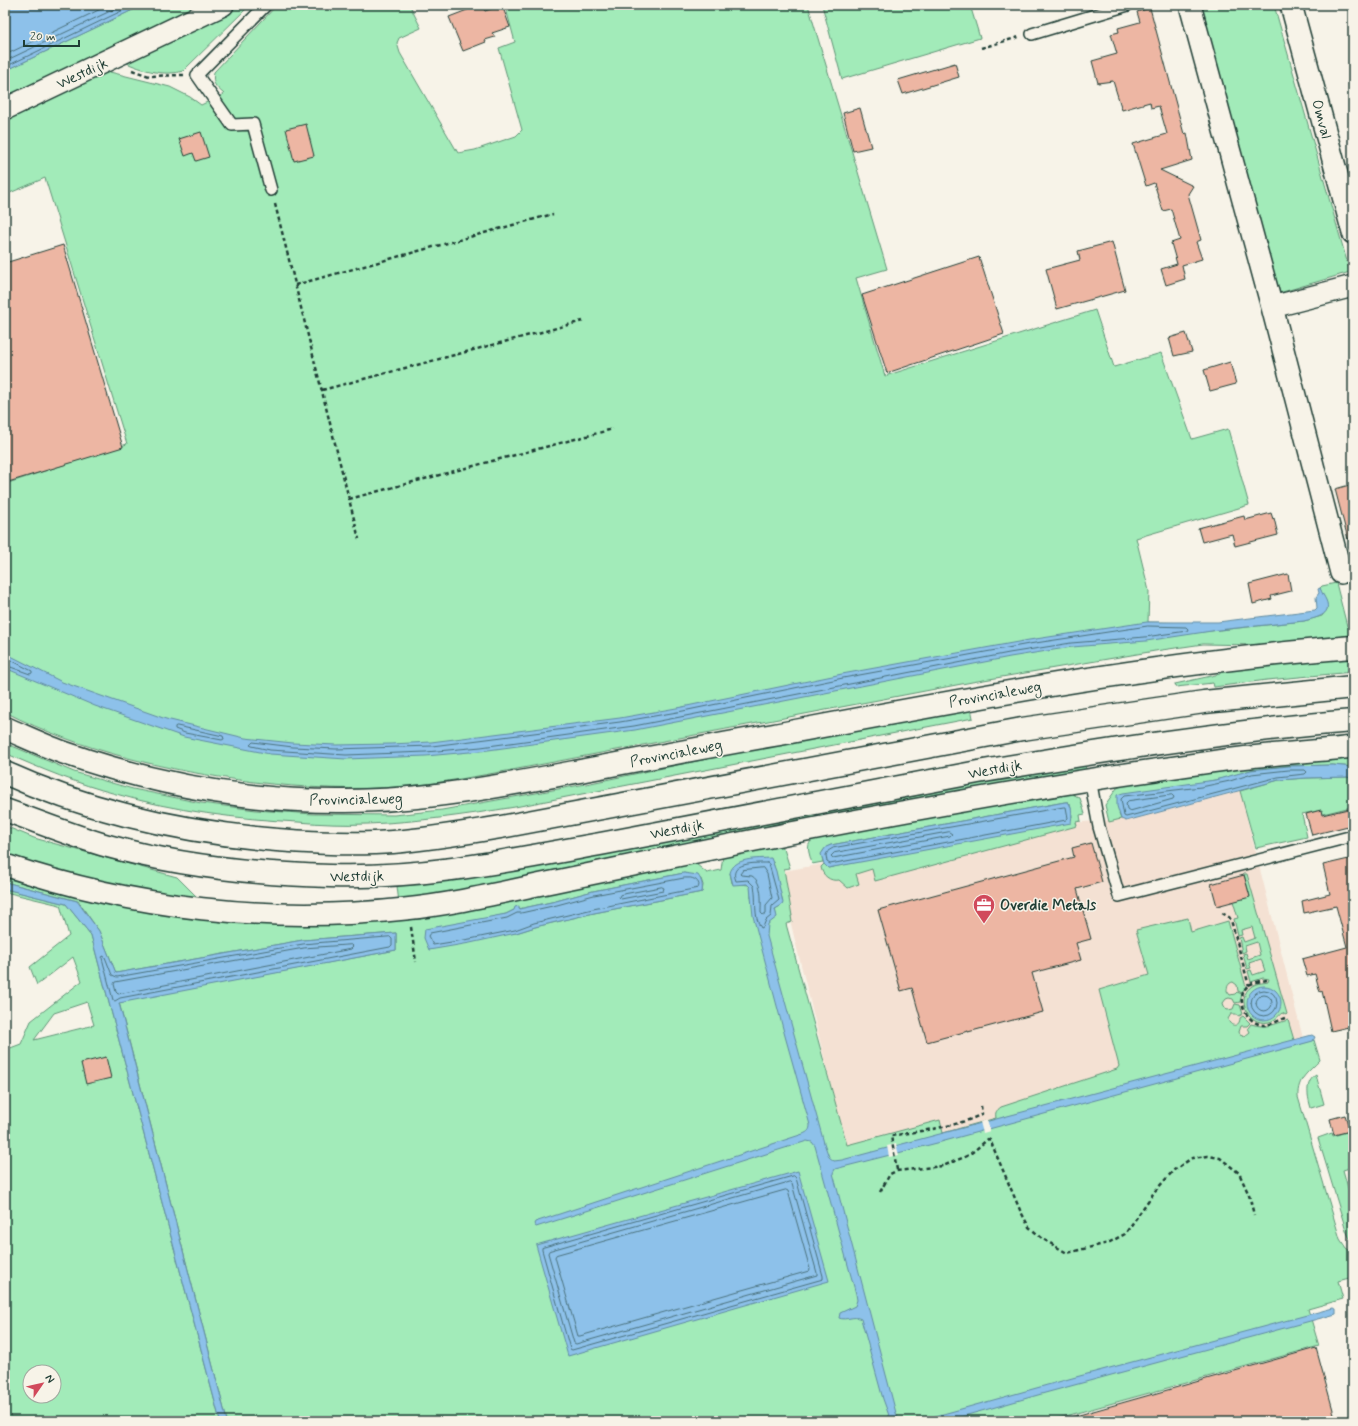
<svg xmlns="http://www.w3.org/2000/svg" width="1358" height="1426" font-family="Mynerve,sans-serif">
	<rect width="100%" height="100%" fill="#f7f3e8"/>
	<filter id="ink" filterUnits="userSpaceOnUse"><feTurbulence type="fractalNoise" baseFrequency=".025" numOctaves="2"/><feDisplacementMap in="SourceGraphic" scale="8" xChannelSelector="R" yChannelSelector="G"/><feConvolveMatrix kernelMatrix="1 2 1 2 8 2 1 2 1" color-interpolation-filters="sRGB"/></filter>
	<g filter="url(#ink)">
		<!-- built -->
		<path fill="#f4e1d3" d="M 1240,791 L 1304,1042 L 849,1158 L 778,872 L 823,864 L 828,868 L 1071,823 L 1121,819 L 1126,821 Z"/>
		<!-- green -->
		<path fill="#a2ebb9" stroke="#609476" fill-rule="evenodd" d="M 143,5 L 198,5 L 123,44 L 5,103 L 5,71 Z
			M 235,5 L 250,5 L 183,71 C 162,77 139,69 120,60 Z
			M 277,5 L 417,5 L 411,8 L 421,28 L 399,38 L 397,43 L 400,53 L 458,153 L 475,150 L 516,136 L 522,130 L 499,48 L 515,42 L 505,5 L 808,5 L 887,269 L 856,278 L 885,376 L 1095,310 L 1114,367 L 1161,353 L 1192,439 L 1228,429 L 1249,505 L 1136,538 L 1149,591 L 1148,622 L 1200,623 L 1201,632 L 1304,621 L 1322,616 L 1327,609 C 1326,601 1322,596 1320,588 L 1322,586 L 1336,583 L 1347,626 L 1353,624 L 1353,635 L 1256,645 L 1203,644 L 1155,651 L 972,682 L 512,770 C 477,776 442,783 407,786 C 356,791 304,788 254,782 C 168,771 82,751 5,712 L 5,484 L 127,444 L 45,178 L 5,195 L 5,117 L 102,70 L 170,87 L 190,97 L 201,105 L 224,94 C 215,86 212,84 214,72 Z
			M 822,5 L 970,5 L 980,38 L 842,79 Z
			M 1197,5 L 1274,5 L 1350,272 L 1279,293 Z
			M 1353,657 L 1353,672 L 1267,680 L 1214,687 L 1213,683 L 1176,687 L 1175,684 L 1220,674 L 1220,671 L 1301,661 Z
			M 971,708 L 973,718 L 515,807 C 466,815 417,822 368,824 C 345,825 321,824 298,822 C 237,819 175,811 116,794 C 78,784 41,769 5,753 L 5,743 L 74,772 L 108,782 L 133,789 L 201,803 L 256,810 L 313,814 L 394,815 L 442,810 L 586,784 L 745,751 Z
			M 1353,736 L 1353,740 L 399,903 L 397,886 L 433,883 L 482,876 L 1014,777 L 1085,765 L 1086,769 L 1192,754 Z
			M 1353,753 L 1353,767 L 1333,765 L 1289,766 L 1251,770 L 1229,777 L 1200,783 L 1119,814 L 1121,819 L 1109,822 L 1105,805 L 1117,788 L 1122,786 L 1125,783 Z
			M 1347,777 L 1353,779 L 1353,812 L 1351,807 L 1323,814 L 1322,810 L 1302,814 L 1307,837 L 1256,848 L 1240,791 L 1279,780 L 1307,778 Z
			M 1069,792 L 1080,798 L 1085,814 L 1080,815 L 1081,821 L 1076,822 L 1077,826 L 875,881 L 872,869 L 856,874 L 859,884 L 848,888 L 839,880 C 830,882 822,875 821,867 L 824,864 L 828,868 L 1072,817 L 1070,804 L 1068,802 L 1065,802 L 831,845 C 822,849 821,852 823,862 L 812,864 C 808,848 804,844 820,834 Z
			M 5,826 L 34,838 L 177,877 L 200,900 L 77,879 L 5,855 Z
			M 778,845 L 784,849 L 790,868 L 784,869 L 792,916 L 791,916 L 792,922 L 786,924 L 847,1145 L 940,1120 L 943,1133 L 996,1118 C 995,1112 996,1111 1001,1107 L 1117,1069 L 1119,1066 L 1099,990 L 1149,975 L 1136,930 L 1188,918 L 1191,932 L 1228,921 L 1246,987 L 1242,993 L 1238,991 L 1237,985 L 1233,982 C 1228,983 1227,987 1227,991 L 1230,995 L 1235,994 L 1237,992 L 1242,994 L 1240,1002 L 1235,1003 L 1233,999 L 1229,998 L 1226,999 L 1223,1003 L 1225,1009 L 1228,1010 L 1233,1009 L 1235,1004 L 1240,1005 L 1243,1014 L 1239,1016 L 1236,1014 L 1231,1014 L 1228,1019 C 1230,1028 1240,1027 1240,1018 L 1243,1016 L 1250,1023 L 1247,1026 L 1241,1026 L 1239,1032 L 1240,1034 L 1245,1036 L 1250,1032 L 1248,1028 L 1251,1024 C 1267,1029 1274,1024 1288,1020 L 1294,1040 L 1293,1041 L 1294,1046 L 1314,1040 L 1320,1060 C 1309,1072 1297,1078 1298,1097 L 1340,1239 L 1346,1248 L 1353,1253 L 1353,1277 L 1338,1281 L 1343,1299 L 1308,1309 L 1319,1346 L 1048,1421 L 227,1421 L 119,1002 L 396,950 L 396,933 L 303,940 L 116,973 L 99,931 L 78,901 L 5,882 L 5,878 C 49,890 93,903 137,910 C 230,926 328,925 421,919 L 425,913 L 686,859 L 696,864 L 707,873 L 721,870 L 723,855 ZM 773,862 L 781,895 L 782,898 L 782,905 L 775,909 L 776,915 L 751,897 L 751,888 L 749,885 L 732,883 L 730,873 ZM 684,873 L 701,879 L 703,885 L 702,892 L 594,913 L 535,927 L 516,933 L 426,940 L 424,938 L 485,919 L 506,914 L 514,910 L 556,901 L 593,891 Z
			M 1244,874 L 1247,874 L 1287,1014 L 1286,1015 L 1282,1013 C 1278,1016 1275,1021 1269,1022 C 1246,1027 1233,993 1256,984 C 1259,983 1264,983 1268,982 L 1269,979 L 1263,978 L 1251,982 L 1248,971 L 1251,970 L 1253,975 L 1265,971 L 1261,959 L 1249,963 L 1251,968 L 1247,969 L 1243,954 L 1246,953 L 1248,959 L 1260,955 L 1257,942 L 1245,946 L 1246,951 L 1242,953 L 1239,938 L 1242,937 L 1244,942 L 1255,938 L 1252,927 L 1241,930 L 1242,935 L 1238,936 L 1234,919 L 1238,918 L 1233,901 L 1250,896 Z
			M 5,889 L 66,904 L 91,935 L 220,1421 L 5,1421 L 5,1050 L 21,1044 L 31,1021 L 82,981 L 73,957 L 37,985 L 30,967 L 69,936 L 60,905 L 5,892 ZM 87,1002 L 94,1025 L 34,1040 L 54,1013 ZM 30,1372 L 54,1372 L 54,1396 L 30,1396 Z
			M 1316,1075 L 1324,1104 L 1311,1108 C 1308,1098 1304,1082 1316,1075 Z
			M 1353,1130 L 1353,1167 L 1343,1170 L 1353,1206 L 1353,1241 L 1350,1239 L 1346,1230 L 1318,1138 L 1332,1133 L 1333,1136 Z"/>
		<!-- water -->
		<path fill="#8dc1ea" stroke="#618ca1" d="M 5,5 L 143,5 L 5,71 Z
			M 1320,588 C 1322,593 1324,596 1326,600 C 1333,616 1314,618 1304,621 L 1218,630 L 1146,641 L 1072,647 L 1010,657 L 635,730 L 481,751 L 426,756 L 346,759 L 270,754 L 184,737 L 95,706 L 5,668 L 5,653 L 62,682 L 166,719 L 245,738 L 293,743 L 336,745 L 391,744 L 431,742 L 620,718 L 682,707 L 842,674 L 1029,640 L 1147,622 L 1218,622 L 1315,610 L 1317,608 L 1316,597 L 1319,593 L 1318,589 Z
			M 1333,765 L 1353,767 L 1353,779 L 1347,777 L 1307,778 L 1279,780 L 1126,821 L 1121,819 L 1117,806 L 1117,795 L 1123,793 L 1215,780 L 1251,770 L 1289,766 Z
			M 1065,802 L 1068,802 C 1073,808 1072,816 1071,823 L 828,868 L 824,864 L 821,854 L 826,847 L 831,845 Z
			M 771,858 L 776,871 L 783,903 L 782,905 L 775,909 L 777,917 L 768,924 L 767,936 L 824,1143 L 829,1157 L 834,1161 L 842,1160 L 1312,1035 L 1315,1037 L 1313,1041 L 941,1142 L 835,1169 L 833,1173 L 896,1413 L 899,1421 L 891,1421 L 883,1399 L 861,1319 C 854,1315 846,1321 839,1318 L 840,1313 L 855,1306 L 857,1300 L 856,1294 L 815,1146 L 812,1142 L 807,1141 L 536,1227 L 534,1224 L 535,1222 L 803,1134 C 808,1132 810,1130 810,1125 L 785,1036 L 753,916 L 750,887 L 747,884 L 733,885 L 730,873 C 734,857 757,859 771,858 Z
			M 684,873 L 698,875 C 702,881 703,885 702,892 L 594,913 L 535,927 L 516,933 L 470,943 L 429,950 L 424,938 L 425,929 L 506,914 L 514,910 L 515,907 L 519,906 L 519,909 L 556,901 L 593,891 Z
			M 5,882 L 77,901 L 99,931 L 116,973 L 303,940 L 396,933 L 396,950 L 119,1003 L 227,1421 L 220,1421 L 91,935 L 66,904 L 5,889 Z
			M1247 1003a17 17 0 1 1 34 0a17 17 0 1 1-34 0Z
			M 798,1171 L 829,1281 L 568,1356 L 536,1245 Z
			M 1333,1308 L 1336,1309 L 1336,1314 L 1045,1393 L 946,1421 L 918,1421 L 1076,1377 Z"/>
		<!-- pier -->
		<path fill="#f7f3e8" d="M 987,1120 L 990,1131 L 983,1133 L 980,1122 Z
			M 896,1144 L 899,1155 L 889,1157 L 887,1146 Z"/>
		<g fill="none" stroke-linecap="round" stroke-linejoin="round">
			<!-- shore -->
			<path stroke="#4b727d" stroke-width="1" d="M 5,55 L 109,5
				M 5,61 L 123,5
				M 5,67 L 134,5
				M 1148,626 L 1186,627 L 1188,629 L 1187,631 L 1145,637 L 1071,643 L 1009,653 L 634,726 L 481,747 L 426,752 L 346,755 L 270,750 L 252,746 L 250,745 L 253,742 L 293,747 L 336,749 L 432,746 L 620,722 L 683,711 L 843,678 L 1029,644 Z
				M 5,657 L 32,671 L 32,673 L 30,674 L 5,665
				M 177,726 L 223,736 L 224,739 L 222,740 L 185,733 L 175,729 L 175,727 Z
				M 1289,770 L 1305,770 L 1307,772 L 1305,774 L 1278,777 L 1126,817 L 1124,816 L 1121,799 L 1124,796 L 1201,787 L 1230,781 L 1252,774 Z
				M 1172,795 L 1174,797 L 1173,799 L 1130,811 L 1127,809 L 1126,803 L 1128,801 Z
				M 1064,807 L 1066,807 L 1068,818 L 1066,820 L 830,864 L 827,862 L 826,855 L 828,851 L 833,848 Z
				M 949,832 L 952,834 L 950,836 L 833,858 L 831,856 L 834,853 Z
				M 767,863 L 769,864 L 779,900 L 772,906 L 771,916 L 766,920 L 763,927 L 761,928 C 753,917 757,898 754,886 L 748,880 L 736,881 C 728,862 755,863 767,863 Z
				M 763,868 L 767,874 L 772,898 L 766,905 L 766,913 L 763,915 L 761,913 C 761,901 763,883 752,876 L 741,875 L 740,874 L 743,870 Z
				M 691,878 C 696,879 701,883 698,888 L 593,909 L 534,923 L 515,930 L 470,939 L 433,945 L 428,936 L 430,933 L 507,918 L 517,913 L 521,913 L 557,905 L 594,895 L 684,878 Z
				M 662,887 L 664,888 L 663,891 L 621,899 L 619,897 L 620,895 Z
				M 390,937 L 392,939 L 392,945 L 390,947 L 120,998 L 115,1001 L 113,1000 L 102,958 L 103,956 L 105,957 L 112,975 L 117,977 L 303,944 Z
				M 351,945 L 353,947 L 351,949 L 118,994 L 116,992 L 114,984 L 115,982 L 304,948 Z
				M1251 1003a13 13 0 1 1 26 0a13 13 0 1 1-26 0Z
				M1256 1003a8 8 0 1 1 16 0a8 8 0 1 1-16 0Z
				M 794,1176 L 796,1178 L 823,1276 L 823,1279 L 572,1350 L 570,1349 L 542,1250 L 542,1248 Z
				M 790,1182 L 792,1184 L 817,1273 L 817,1275 L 576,1344 L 574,1343 L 548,1253 L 549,1251 Z
				M 786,1190 L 788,1191 L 810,1269 L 809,1271 L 580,1336 L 578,1336 L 555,1257 L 556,1255 Z"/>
		</g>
		<!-- building -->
		<path fill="#edb6a3" stroke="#1f3d34" d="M 480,5 L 482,5 L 485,11 L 502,5 L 510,27 L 492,33 L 495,37 L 485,40 L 486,42 L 463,51 L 449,17 Z
			M 1150,8 L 1184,134 L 1187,133 L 1192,160 L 1160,170 L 1193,186 L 1188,194 L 1201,240 L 1196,242 L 1202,259 L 1182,265 L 1185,279 L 1166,285 L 1161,269 L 1177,264 L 1171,243 L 1180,240 L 1171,209 L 1163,211 L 1154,183 L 1146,186 L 1133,144 L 1167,134 L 1159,106 L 1151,108 L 1150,102 L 1122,110 L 1113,81 L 1098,83 L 1092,61 L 1117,54 L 1111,34 L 1119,32 L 1118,28 L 1140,22 L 1137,12 Z
			M 955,63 L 959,77 L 903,94 L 898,80 Z
			M 860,108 L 871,147 L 853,151 L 843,113 Z
			M 306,124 L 314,156 L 294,161 L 286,129 Z
			M 201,132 L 209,157 L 196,161 L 193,153 L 185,156 L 179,139 Z
			M 1112,242 L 1125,290 L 1057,309 L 1046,269 L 1080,260 L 1078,251 Z
			M 63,245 L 123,447 L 5,483 L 5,263 Z
			M 979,257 L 1004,334 L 887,373 L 862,295 Z
			M 1186,333 L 1192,352 L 1174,356 L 1169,338 Z
			M 1230,362 L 1236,384 L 1210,391 L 1204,370 Z
			M 1353,484 L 1353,538 L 1348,539 L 1335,489 Z
			M 1271,513 L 1273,519 L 1274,518 L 1278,535 L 1235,546 L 1232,534 L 1202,542 L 1198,528 L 1244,516 L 1245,520 Z
			M 1288,574 L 1291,591 L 1271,596 L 1272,599 L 1253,604 L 1249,584 Z
			M 1348,809 L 1352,825 L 1312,835 L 1306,814 L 1321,810 L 1322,815 Z
			M 1091,843 L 1102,882 L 1077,889 L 1091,939 L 1076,943 L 1081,960 L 1032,973 L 1043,1012 L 968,1032 L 968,1031 L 927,1042 L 912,988 L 901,991 L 878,910 L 1074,857 L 1072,848 Z
			M 1353,858 L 1353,1026 L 1331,1031 L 1322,991 L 1320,992 L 1315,974 L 1307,976 L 1302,959 L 1347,947 L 1336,906 L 1304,913 L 1302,901 L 1330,894 L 1323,865 Z
			M 1244,875 L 1250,897 L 1217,906 L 1211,884 Z
			M 106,1057 L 111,1078 L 86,1084 L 81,1063 Z
			M 1345,1115 L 1350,1131 L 1334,1135 L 1330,1119 Z
			M 1316,1348 L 1336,1421 L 1073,1421 L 1072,1417 Z"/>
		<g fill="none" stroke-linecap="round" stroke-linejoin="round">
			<!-- service casing -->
			<g stroke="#1f3d34" stroke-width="14">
				<path id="service" d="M 266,5 L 197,75 L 232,125 L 253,124 L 271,190
					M 1032,34 L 1128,5
					M 1090,779 L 1099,827 L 1119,896 L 1353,836"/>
			</g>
			<!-- minor casing -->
			<g stroke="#1f3d34" stroke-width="24">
				<path id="minor" d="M 1190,5 L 1272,307 L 1341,573
					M 1291,5 L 1353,233
					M 5,109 L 223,5
					M 1272,307 L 1353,286
					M 5,865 C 133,908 270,924 405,909 C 453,904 499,893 547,883 C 630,866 713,848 796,832 C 915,809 1035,787 1155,770 C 1187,766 1218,760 1250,757 C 1284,753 1319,751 1353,747"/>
			</g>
			<!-- primary casing -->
			<g stroke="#1f3d34" stroke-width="25">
				<path id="primary" d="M 5,728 C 24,736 43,745 62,752 C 153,784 250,802 346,801 C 426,801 506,785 585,770 C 648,758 711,746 774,735 C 966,699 1158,662 1353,647
					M 5,773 C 91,812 184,832 277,840 C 316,843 354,845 393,842 C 429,839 465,833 501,827 L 1022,729 L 1204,702 L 1353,687
					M 5,810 C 39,822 73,836 108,846 C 180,866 255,874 330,876 C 427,879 521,858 616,841 C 736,818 857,795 978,772 C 1102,751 1227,731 1353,721"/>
			</g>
			<!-- path -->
			<path stroke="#1f3d34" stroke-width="2.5" stroke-dasharray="4 3" stroke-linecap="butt" d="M 981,48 L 1019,37
				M 132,70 L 149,76 L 184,75
				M 275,204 L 359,539
				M 295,285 L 553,214
				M 322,390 L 583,321
				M 349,499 L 613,429
				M 1222,913 L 1229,917 L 1231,920 L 1249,986
				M 411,927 L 416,962
				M 1267,980 C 1261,981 1254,982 1249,985 C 1233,997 1246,1024 1264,1025 C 1271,1025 1279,1020 1285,1018
				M 897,1170 L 891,1136 C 918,1131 958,1127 982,1114 L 981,1106
				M 880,1192 L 890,1174 L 896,1171 L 943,1166 L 967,1156 L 974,1151 L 988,1139 L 990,1140 L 1020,1210 L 1029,1227 L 1043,1239 L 1067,1253 L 1108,1243 L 1125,1234 L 1155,1191 L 1174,1170 L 1192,1158 L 1208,1156 L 1220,1158 L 1239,1173 L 1249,1195 L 1254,1215"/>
			<!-- service -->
			<use href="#service" stroke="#f7f3e8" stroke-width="11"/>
			<!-- minor -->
			<use href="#minor" stroke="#f7f3e8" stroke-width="21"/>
			<!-- primary -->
			<use href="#primary" stroke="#f7f3e8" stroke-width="22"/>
		</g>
	</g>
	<!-- icons -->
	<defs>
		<g id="office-pin" transform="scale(1.15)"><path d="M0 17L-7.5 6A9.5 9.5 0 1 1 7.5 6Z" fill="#d1495b" stroke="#f7f3e8"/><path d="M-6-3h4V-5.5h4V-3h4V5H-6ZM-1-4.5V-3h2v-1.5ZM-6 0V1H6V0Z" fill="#fff"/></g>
	</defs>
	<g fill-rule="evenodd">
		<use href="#office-pin" x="984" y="905"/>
	</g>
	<g text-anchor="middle" stroke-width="3" stroke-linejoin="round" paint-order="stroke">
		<!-- street labels -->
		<g font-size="15" fill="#1f3d34" stroke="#f7f3e8">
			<text transform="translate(82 73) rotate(-25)" y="5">Westdijk</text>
			<text transform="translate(1322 119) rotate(75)" y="5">Omval</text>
			<text transform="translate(995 694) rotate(-10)" y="5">Provincialeweg</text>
			<text transform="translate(676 753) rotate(-11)" y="5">Provincialeweg</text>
			<text transform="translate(995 769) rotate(-10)" y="5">Westdijk</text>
			<text transform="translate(356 799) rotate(-1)" y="5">Provincialeweg</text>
			<text transform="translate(677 829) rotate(-11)" y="5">Westdijk</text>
			<text transform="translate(357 876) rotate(-1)" y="5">Westdijk</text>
		</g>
		<!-- poi labels -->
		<g font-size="15" font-weight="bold" fill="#1f3d34" stroke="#f7f3e8" text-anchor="start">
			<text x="1000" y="910">Overdie Metals</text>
		</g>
	</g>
	<!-- margin -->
	<rect width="1358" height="1426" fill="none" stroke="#f7f3e8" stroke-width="20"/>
	<rect x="10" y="10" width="1338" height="1406" fill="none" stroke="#1f3d34" stroke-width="1.5" filter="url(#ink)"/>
	<!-- north arrow -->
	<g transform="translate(42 1384) rotate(56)"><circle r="19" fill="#f7f3e8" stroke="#a1aaa0"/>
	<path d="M0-3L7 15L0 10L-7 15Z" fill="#d1495b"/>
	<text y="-6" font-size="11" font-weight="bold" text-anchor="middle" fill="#1f3d34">N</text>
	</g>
	<!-- scale -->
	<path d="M24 40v6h55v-6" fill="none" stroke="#1f3d34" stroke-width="2"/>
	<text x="30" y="40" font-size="12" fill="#1f3d34" stroke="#f7f3e8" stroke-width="3" paint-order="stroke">20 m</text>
</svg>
